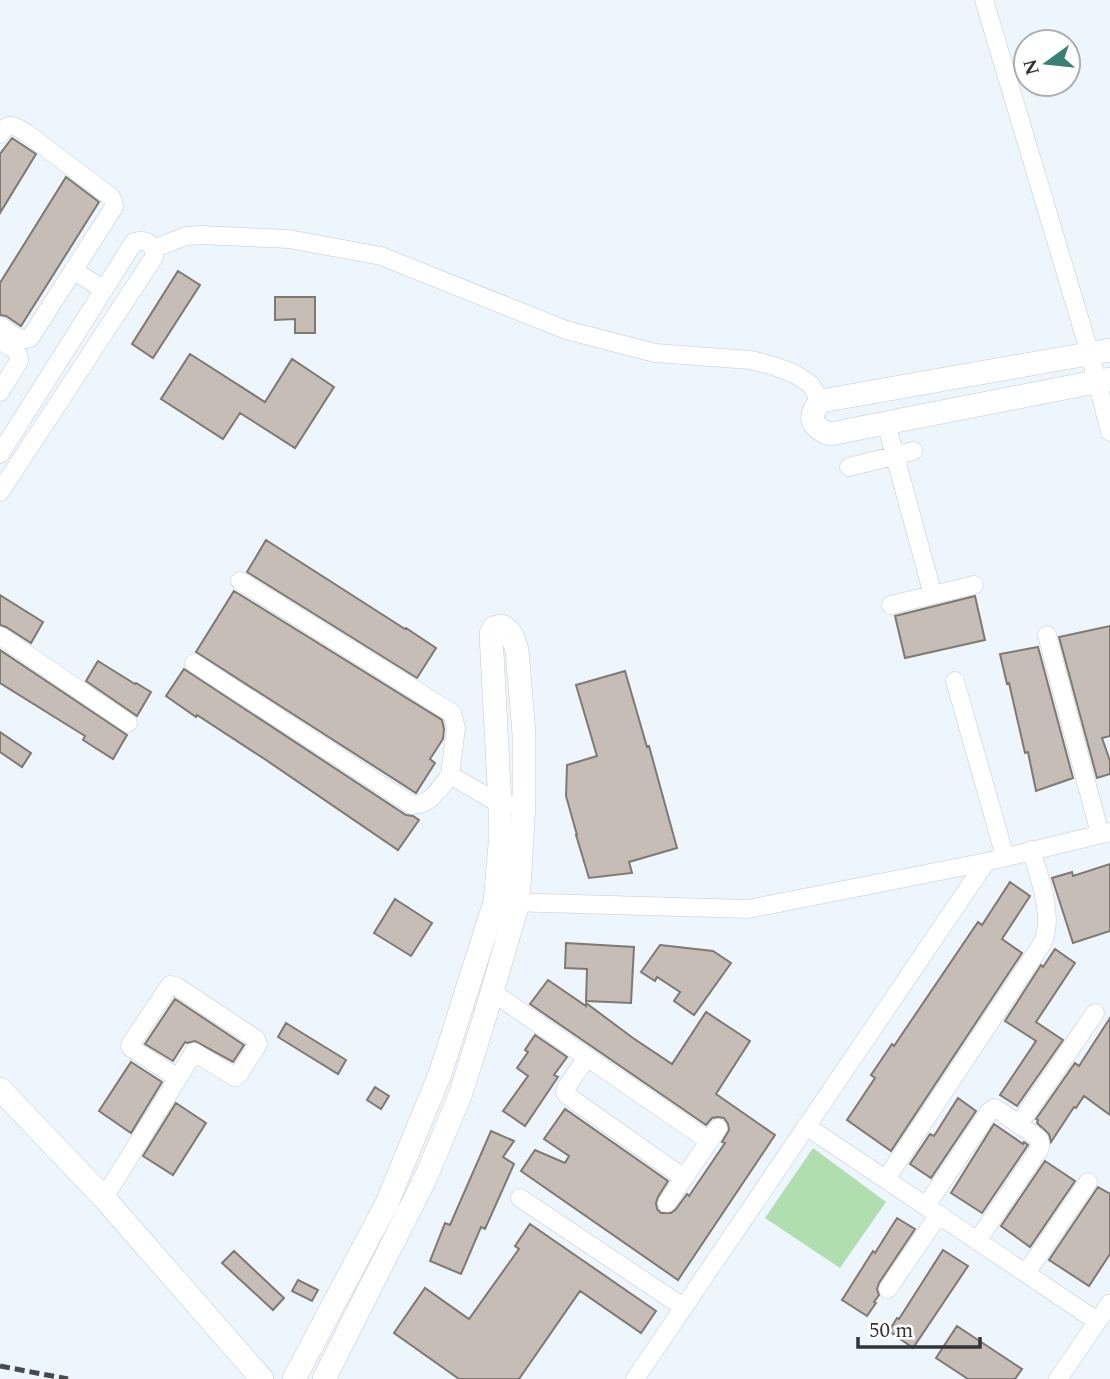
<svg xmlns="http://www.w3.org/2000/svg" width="1110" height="1379" font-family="Spectral,serif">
	<rect width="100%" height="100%" fill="#eef6fd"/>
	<!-- green -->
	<path fill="#b0deae" d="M 813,1148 L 886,1202 L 840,1268 L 765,1218 Z"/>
	<!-- building -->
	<path fill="#c5bdb6" stroke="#7f7972" stroke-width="2" d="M 12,138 L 36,154 L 0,213 L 0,154 Z
		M 66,177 L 99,202 L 21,326 L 6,316 L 0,315 L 0,283 Z
		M 178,271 L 200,285 L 153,358 L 132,344 Z
		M 275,297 L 315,297 L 315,333 L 295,333 L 295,319 L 275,320 Z
		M 190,354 L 265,402 L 292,359 L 334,387 L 295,448 L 240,413 L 223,439 L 161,399 Z
		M 266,540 L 405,629 L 406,628 L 436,648 L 417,678 L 247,572 Z
		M 234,591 L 442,720 L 444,729 L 443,739 L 430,759 L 435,763 L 416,793 L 196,652 Z
		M 0,595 L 43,622 L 31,643 L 6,627 L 0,625 Z
		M 975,596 L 985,640 L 905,658 L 895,616 Z
		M 1110,626 L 1110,736 L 1102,738 L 1110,761 L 1110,774 L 1097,778 L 1059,637 Z
		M 1038,647 L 1073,778 L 1036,791 L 1028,752 L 1025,753 L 1009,683 L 1007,684 L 1000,654 Z
		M 0,650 L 127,735 L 113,759 L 83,740 L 85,736 L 0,683 Z
		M 98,661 L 135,684 L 136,683 L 151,692 L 137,716 L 86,681 Z
		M 184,669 L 406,815 L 413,816 L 419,820 L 398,850 L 266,760 L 197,715 L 196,717 L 166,696 Z
		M 625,671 L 647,747 L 649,746 L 677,848 L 629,862 L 632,873 L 589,878 L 576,835 L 577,835 L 566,796 L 567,765 L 597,756 L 576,685 Z
		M 0,732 L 31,753 L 22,767 L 0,752 Z
		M 1110,864 L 1110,931 L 1073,943 L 1052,878 L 1072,872 L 1073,876 Z
		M 1010,882 L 1030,896 L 1002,939 L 1022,953 L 891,1151 L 847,1120 L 875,1078 L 871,1075 L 892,1044 L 894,1046 L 978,922 L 982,925 Z
		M 395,899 L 432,923 L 411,956 L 374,933 Z
		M 566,943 L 634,947 L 631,1003 L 586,1001 L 587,969 L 565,968 Z
		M 660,945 L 713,951 L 731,963 L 694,1015 L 674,1001 L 680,992 L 657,977 L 655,981 L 641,972 Z
		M 1055,949 L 1075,963 L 1036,1022 L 1063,1040 L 1017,1106 L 1000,1095 L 1036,1041 L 1005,1021 L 1041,965 L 1043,967 Z
		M 548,980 L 586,1006 L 586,1003 L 633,1038 L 672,1064 L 706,1012 L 750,1041 L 716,1094 L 775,1135 L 678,1280 L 521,1171 L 535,1150 L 565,1163 L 569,1156 L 544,1139 L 565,1109 L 668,1181 L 658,1197 L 656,1203 L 657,1209 L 661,1213 L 671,1213 L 676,1209 L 687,1194 L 689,1196 L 725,1143 L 722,1142 L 729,1130 L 728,1124 L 724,1118 L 718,1117 L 712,1118 L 706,1125 L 530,1004 Z
		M 175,999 L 244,1045 L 233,1062 L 195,1041 L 187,1043 L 185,1042 L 173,1061 L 145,1044 Z
		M 1110,1018 L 1110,1115 L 1084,1096 L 1076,1108 L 1074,1107 L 1051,1142 L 1049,1134 L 1037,1123 L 1038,1120 L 1036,1119 L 1075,1063 L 1079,1066 Z
		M 286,1023 L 346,1060 L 338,1074 L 278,1037 Z
		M 535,1035 L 567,1057 L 554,1075 L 558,1077 L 525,1126 L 503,1111 L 528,1076 L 517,1068 L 528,1052 L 525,1050 Z
		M 131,1062 L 162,1082 L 131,1133 L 99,1111 Z
		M 375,1087 L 389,1096 L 381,1109 L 367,1100 Z
		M 958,1098 L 976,1111 L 931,1178 L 910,1164 L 930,1134 L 934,1136 Z
		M 176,1103 L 206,1123 L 173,1175 L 143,1156 Z
		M 994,1124 L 1023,1144 L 1024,1142 L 1028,1145 L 982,1213 L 951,1193 Z
		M 491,1131 L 514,1141 L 503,1157 L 514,1164 L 485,1229 L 481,1227 L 461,1274 L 430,1261 L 445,1223 L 450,1225 Z
		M 1045,1161 L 1075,1181 L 1030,1247 L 1001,1226 Z
		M 1098,1187 L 1110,1194 L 1110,1254 L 1089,1286 L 1049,1260 Z
		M 897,1218 L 915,1229 L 879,1283 L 877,1289 L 879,1295 L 874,1302 L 876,1303 L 867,1316 L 842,1300 L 873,1251 L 875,1253 Z
		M 530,1224 L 656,1311 L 641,1333 L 580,1291 L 519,1379 L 459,1379 L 394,1333 L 425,1288 L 469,1319 L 519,1249 L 515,1246 Z
		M 943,1250 L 968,1266 L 913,1348 L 889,1331 L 897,1318 L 899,1319 Z
		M 234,1251 L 284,1298 L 273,1310 L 222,1263 Z
		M 298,1280 L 318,1290 L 312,1301 L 292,1291 Z
		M 957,1326 L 1022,1369 L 1015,1379 L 968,1379 L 936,1358 Z"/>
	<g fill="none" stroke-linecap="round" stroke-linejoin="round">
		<!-- minor casing -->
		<g stroke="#c2cad1" stroke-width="19">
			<path id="minor" d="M 984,0 L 1090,354 L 1110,432
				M 0,134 C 8,122 14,125 25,132 L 111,197 L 113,201 L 114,207 L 30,338 C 21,343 9,331 0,326
				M 153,249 L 186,236 L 201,235 L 289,239 L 381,256 L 566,330 L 655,353 L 751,360 L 774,366 L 795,374 L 810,384 L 821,401
				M 73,270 L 104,290
				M 0,341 C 9,346 20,350 19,361 L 0,392
				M 886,423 L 933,595
				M 0,454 L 134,242 C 147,239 154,243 154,257 L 0,492
				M 849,467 L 913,451
				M 240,581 L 452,713 L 456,728 L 450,775 L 500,804 L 510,804
				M 891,605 L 974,585
				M 1047,635 L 1100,834
				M 0,636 L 128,723
				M 194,663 L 412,805 C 431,805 439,789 450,775
				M 955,681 L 1005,857
				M 506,902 L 748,909 L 986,862 L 1110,832
				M 492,992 L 709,1141
				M 587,1057 L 566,1088 L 565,1092 L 568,1096 L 684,1178
				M 1019,1124 L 1095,1013
				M 806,1126 L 1097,1321
				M 886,1179 L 1043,942 C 1054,915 1039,876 1031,850
				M 104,1198 C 134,1149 164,1101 194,1052 L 235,1077 L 239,1074 L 258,1044 L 256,1039 L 176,986 L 170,985 L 130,1045 L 131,1048 L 178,1078
				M 520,1198 L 683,1307
				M 667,1203 L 718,1128
				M 926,1206 L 989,1112 L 994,1108 L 997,1109 L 1037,1137 L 1040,1141 L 1040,1148 L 977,1241
				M 1026,1273 L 1088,1182
				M 888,1289 L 939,1214
				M 635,1379 L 986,862
				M 1058,1379 L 1110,1303"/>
		</g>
		<!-- tertiary casing -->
		<g stroke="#c2cad1" stroke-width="24">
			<path id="tertiary" d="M 1110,350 L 821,401 C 807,416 811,427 830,434 L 1110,379
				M 0,1089 L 104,1198 L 262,1379
				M 294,1379 L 387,1203 L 440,1074 L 495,902 L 500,844 L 500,804 L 491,634 L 494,628 L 502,626 L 508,630 L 512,636 L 517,650 L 524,734 L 524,803 L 518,903 L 483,1023 L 461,1093 L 426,1177 L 324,1379"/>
		</g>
		<!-- minor -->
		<use href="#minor" stroke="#fff" stroke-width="18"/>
		<!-- tertiary -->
		<use href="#tertiary" stroke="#fff" stroke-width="23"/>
		<!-- rail -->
		<path stroke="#46494d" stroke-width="5" stroke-dasharray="10 5" stroke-linecap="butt" d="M 0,1366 L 68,1379"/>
	</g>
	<!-- north arrow -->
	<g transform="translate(1047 63) rotate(255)"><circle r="33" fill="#ffffff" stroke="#adaeaf" stroke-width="2"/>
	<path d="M0-5L12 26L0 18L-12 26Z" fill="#3b8075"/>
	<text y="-10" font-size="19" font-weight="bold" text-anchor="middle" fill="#323538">N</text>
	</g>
	<!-- scale -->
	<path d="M858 1337v10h122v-10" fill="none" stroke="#323538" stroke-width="3.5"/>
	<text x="869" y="1337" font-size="21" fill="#323538" stroke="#ffffff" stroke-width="5" paint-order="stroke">50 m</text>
</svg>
